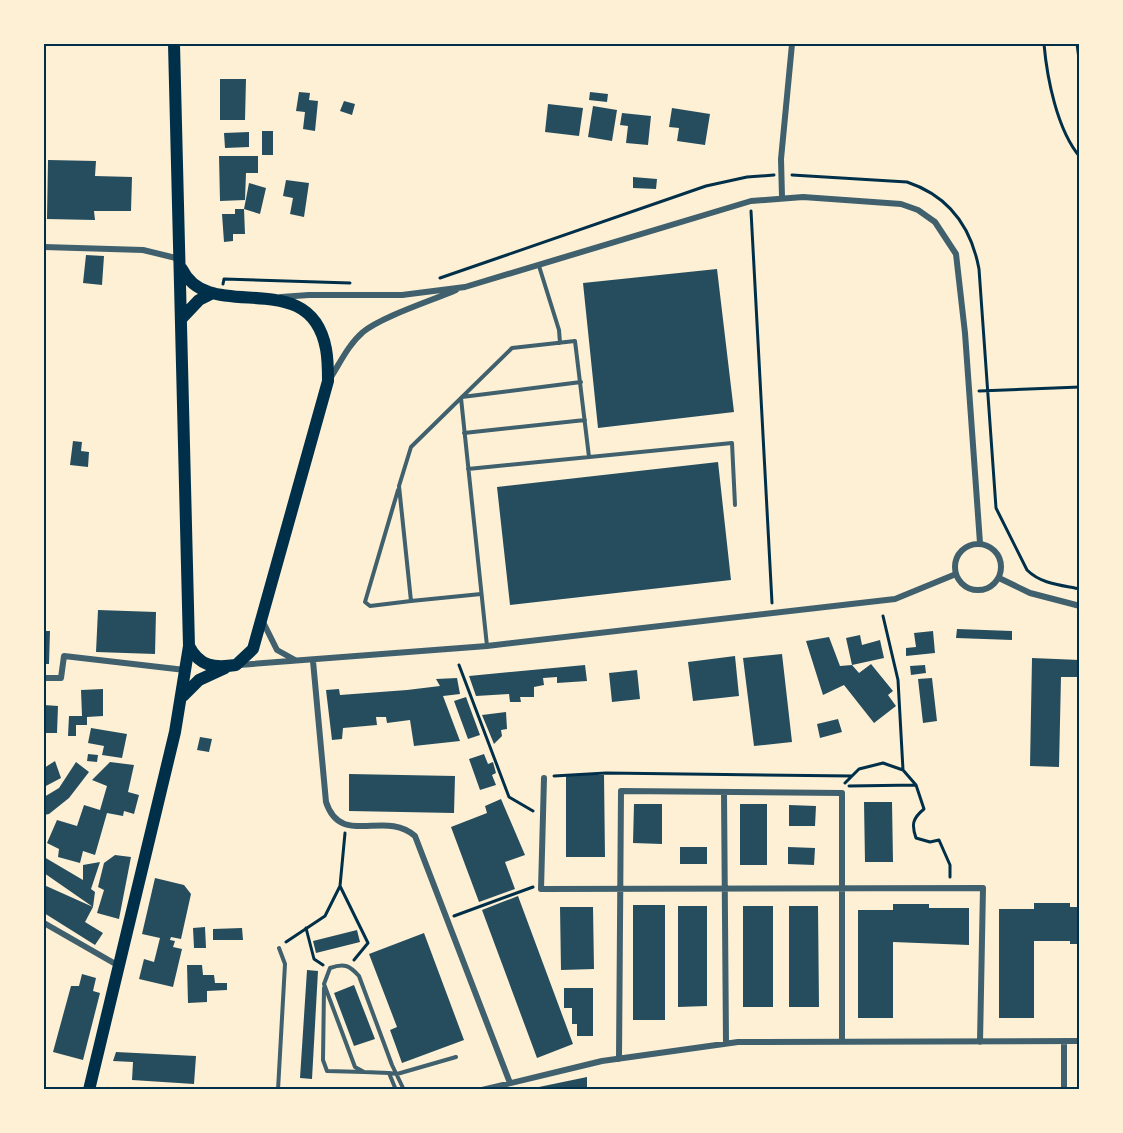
<svg xmlns="http://www.w3.org/2000/svg" width="1123" height="1133" font-family="'Noto Sans',sans-serif">
	<rect width="100%" height="100%" fill="#fdf0d5"/>
	<!-- building -->
	<path fill="#264d5e" d="M 220,79 L 246,79 L 245,120 L 220,120 Z
		M 299,92 L 310,93 L 309,100 L 318,101 L 315,131 L 303,129 L 305,112 L 296,111 Z
		M 590,92 L 608,94 L 607,102 L 589,100 Z
		M 344,101 L 355,104 L 352,115 L 340,111 Z
		M 548,104 L 583,108 L 579,136 L 545,132 Z
		M 593,106 L 617,110 L 612,141 L 588,137 Z
		M 672,108 L 710,114 L 705,145 L 677,141 L 679,128 L 669,127 Z
		M 622,113 L 651,116 L 648,145 L 626,143 L 628,126 L 620,125 Z
		M 262,131 L 273,131 L 273,155 L 262,155 Z
		M 249,132 L 249,147 L 225,148 L 224,133 Z
		M 219,156 L 258,156 L 258,173 L 246,173 L 245,200 L 220,201 Z
		M 48,160 L 96,161 L 95,176 L 132,177 L 131,211 L 94,211 L 95,220 L 47,219 Z
		M 633,177 L 657,179 L 656,189 L 633,188 Z
		M 286,180 L 309,183 L 304,217 L 290,214 L 293,198 L 283,196 Z
		M 249,183 L 266,188 L 260,214 L 244,209 Z
		M 235,209 L 244,209 L 245,234 L 233,234 L 233,241 L 224,242 L 222,214 L 235,214 Z
		M 86,255 L 104,256 L 102,285 L 83,283 Z
		M 717,269 L 734,412 L 598,428 L 583,283 Z
		M 73,441 L 82,442 L 81,451 L 89,452 L 88,467 L 70,465 Z
		M 718,462 L 731,580 L 510,605 L 497,487 Z
		M 98,610 L 156,612 L 155,654 L 96,652 Z
		M 957,629 L 1012,631 L 1012,640 L 956,638 Z
		M 44,631 L 50,631 L 49,664 L 44,664 Z
		M 933,631 L 935,653 L 906,656 L 906,648 L 916,647 L 914,633 Z
		M 860,635 L 862,645 L 880,640 L 884,658 L 852,665 L 859,673 L 871,664 L 893,691 L 888,695 L 896,706 L 874,723 L 844,685 L 823,695 L 806,641 L 829,637 L 840,666 L 852,665 L 846,638 Z
		M 782,654 L 792,742 L 754,746 L 743,658 Z
		M 735,656 L 739,696 L 693,701 L 688,662 Z
		M 1032,658 L 1080,660 L 1080,677 L 1061,677 L 1059,767 L 1030,766 Z
		M 585,665 L 587,681 L 557,683 L 557,677 L 543,678 L 544,685 L 534,687 L 534,697 L 520,697 L 521,702 L 510,702 L 509,694 L 476,696 L 469,676 Z
		M 925,665 L 926,673 L 911,675 L 910,666 Z
		M 637,670 L 640,699 L 612,702 L 609,673 Z
		M 457,678 L 460,694 L 443,696 L 460,741 L 414,746 L 410,720 L 387,723 L 386,717 L 376,717 L 377,725 L 343,728 L 342,739 L 332,740 L 326,690 L 339,689 L 340,695 L 407,690 L 440,686 L 436,679 Z
		M 932,678 L 937,721 L 923,723 L 918,679 Z
		M 103,689 L 103,716 L 87,717 L 87,725 L 76,725 L 76,736 L 68,736 L 69,716 L 82,716 L 81,690 Z
		M 466,697 L 480,735 L 468,739 L 454,701 Z
		M 44,705 L 58,706 L 57,733 L 44,733 Z
		M 506,712 L 507,729 L 501,730 L 502,736 L 494,744 L 482,715 Z
		M 838,719 L 842,732 L 820,738 L 817,724 Z
		M 91,728 L 127,734 L 122,758 L 102,755 L 104,746 L 88,743 Z
		M 200,737 L 212,739 L 209,752 L 197,750 Z
		M 88,754 L 98,755 L 97,762 L 87,761 Z
		M 484,754 L 488,764 L 493,762 L 496,773 L 492,775 L 496,785 L 480,790 L 469,759 Z
		M 55,761 L 61,778 L 44,787 L 44,768 Z
		M 76,762 L 89,772 L 69,798 L 49,814 L 44,815 L 44,797 L 59,788 Z
		M 110,762 L 134,765 L 128,792 L 139,795 L 134,814 L 124,811 L 123,816 L 107,813 L 95,855 L 83,851 L 80,863 L 58,857 L 59,849 L 47,843 L 57,820 L 77,826 L 84,805 L 100,810 L 107,786 L 92,780 Z
		M 349,774 L 455,776 L 454,813 L 349,811 Z
		M 566,775 L 604,775 L 605,857 L 566,857 Z
		M 501,799 L 525,855 L 505,862 L 515,889 L 479,902 L 451,827 L 487,813 L 485,806 Z
		M 864,802 L 892,802 L 893,862 L 865,862 Z
		M 634,804 L 662,804 L 662,844 L 633,843 Z
		M 740,804 L 767,804 L 767,865 L 740,865 Z
		M 789,805 L 816,806 L 815,826 L 789,826 Z
		M 680,847 L 707,847 L 707,864 L 680,864 Z
		M 788,847 L 815,848 L 814,865 L 788,864 Z
		M 115,855 L 131,857 L 119,919 L 97,913 L 104,890 L 98,887 L 104,863 Z
		M 44,857 L 83,880 L 83,865 L 100,862 L 91,889 L 95,892 L 93,907 L 44,873 Z
		M 155,878 L 184,885 L 191,894 L 181,939 L 171,937 L 170,940 L 175,941 L 173,947 L 182,949 L 173,987 L 139,979 L 144,959 L 154,962 L 160,938 L 142,934 Z
		M 44,885 L 93,907 L 85,922 L 103,933 L 95,945 L 44,913 Z
		M 518,896 L 573,1044 L 537,1058 L 482,910 Z
		M 1034,903 L 1070,903 L 1070,907 L 1080,907 L 1080,944 L 1070,944 L 1070,941 L 1034,941 L 1034,1018 L 999,1018 L 999,909 L 1034,909 Z
		M 893,904 L 929,904 L 929,908 L 969,908 L 969,945 L 893,942 L 893,1018 L 858,1018 L 858,910 L 893,910 Z
		M 633,905 L 665,905 L 665,1020 L 633,1020 Z
		M 678,906 L 707,906 L 707,1006 L 678,1007 Z
		M 743,906 L 773,906 L 773,1007 L 743,1007 Z
		M 789,906 L 818,906 L 819,1007 L 789,1007 Z
		M 560,907 L 593,907 L 594,969 L 561,970 Z
		M 205,927 L 206,948 L 194,948 L 193,928 Z
		M 242,928 L 243,940 L 213,940 L 213,929 Z
		M 357,930 L 360,942 L 316,953 L 313,941 Z
		M 424,933 L 464,1040 L 402,1063 L 390,1030 L 397,1027 L 369,954 Z
		M 187,965 L 202,965 L 203,975 L 214,975 L 215,983 L 227,983 L 227,990 L 207,991 L 207,1002 L 188,1003 Z
		M 307,970 L 318,971 L 312,1079 L 300,1078 Z
		M 82,974 L 96,978 L 93,991 L 100,993 L 83,1060 L 53,1052 L 71,986 L 79,986 Z
		M 354,985 L 375,1039 L 354,1046 L 334,993 Z
		M 564,988 L 593,988 L 593,1036 L 577,1036 L 577,1024 L 572,1024 L 572,1008 L 564,1008 Z
		M 116,1052 L 196,1056 L 194,1084 L 132,1080 L 133,1062 L 113,1061 Z
		M 587,1077 L 587,1089 L 534,1089 L 534,1088 Z"/>
	<g fill="none" stroke-linecap="round" stroke-linejoin="round">
		<!-- path -->
		<path stroke="#003049" stroke-width="3" d="M 1044,44 C 1047,78 1057,130 1080,157
			M 1077,44 L 1080,66
			M 792,175 L 907,182 C 949,196 971,226 979,269 L 996,508 L 1027,570 C 1041,584 1061,585 1080,589
			M 751,211 L 772,603
			M 440,278 L 706,186 L 747,177 L 774,175
			M 223,284 L 224,279 L 350,283
			M 979,391 L 1080,387
			M 883,616 L 898,680 L 903,770
			M 459,665 L 509,797 L 533,811
			M 554,776 L 606,773 L 852,776
			M 845,783 L 859,769 L 883,763 L 903,770 L 916,785 L 924,809 C 913,818 911,824 916,838 L 930,842 L 939,840 L 950,865 L 950,877
			M 849,786 L 916,785
			M 340,886 L 368,943 L 354,960
			M 454,916 L 533,887
			M 306,928 L 314,959 L 323,965
			M 286,942 L 325,916 L 340,886 L 345,833"/>
		<!-- service -->
		<path stroke="#3f606c" stroke-width="4" d="M 539,266 L 559,330 L 560,343
			M 462,397 L 581,382
			M 461,398 L 487,646
			M 464,433 L 585,420
			M 468,469 L 732,443 L 735,505
			M 398,490 L 365,602 L 370,606 L 411,601
			M 481,594 L 411,601 L 399,486 L 411,447 L 512,348 L 575,341 L 589,457
			M 324,988 L 323,1060 L 327,1071 L 364,1072
			M 389,1073 L 397,1074 L 456,1057
			M 278,1090 L 285,964 L 279,948
			M 396,1090 L 389,1073 L 364,1072 L 355,1067 L 324,984 L 330,968 C 344,963 349,965 359,976 L 392,1065 L 404,1090"/>
		<!-- minor -->
		<path stroke="#3f606c" stroke-width="6" d="M 782,197 L 781,159 L 792,44
			M 44,247 L 143,250 L 180,259
			M 281,297 L 309,295 L 402,295 L 465,287 L 751,201 L 803,197 L 901,204 L 918,210 L 935,222 L 956,254 L 965,333 L 980,543
			M 331,377 C 341,361 349,344 363,332 C 383,316 431,301 456,290
			M955 567a23 23 0 1 1 46 0a23 23 0 1 1-46 0Z
			M 999,578 L 1030,593 L 1080,606
			M 263,622 L 277,650 L 295,660
			M 313,661 L 326,802 C 341,848 385,809 415,836 L 510,1083
			M 239,665 L 487,646 L 895,599 L 956,574
			M 44,678 L 61,678 L 64,656 L 185,670
			M 544,778 L 541,889 L 983,888 L 980,1042
			M 724,792 L 726,1043
			M 44,923 L 119,966
			M 619,1059 L 621,791 L 842,793 L 842,1042
			M 482,1090 L 602,1061 L 738,1042 L 1080,1041
			M 1064,1090 L 1064,1041"/>
		<!-- primary -->
		<path stroke="#003049" stroke-width="12" d="M 182,269 C 209,326 310,263 326,349 C 328,359 328,371 328,381 L 253,649 L 236,665 C 214,668 200,667 189,646
			M 181,319 L 199,300 L 211,294
			M 183,696 L 199,680 L 225,668
			M 89,1090 L 175,732 L 189,646 L 174,44"/>
	</g>
	<!-- border -->
	<rect width="1123" height="1133" fill="none" stroke="#fdf0d5" stroke-width="90"/>
	<rect x="45" y="45" width="1033" height="1043" fill="none" stroke="#003049" stroke-width="2"/>
</svg>
